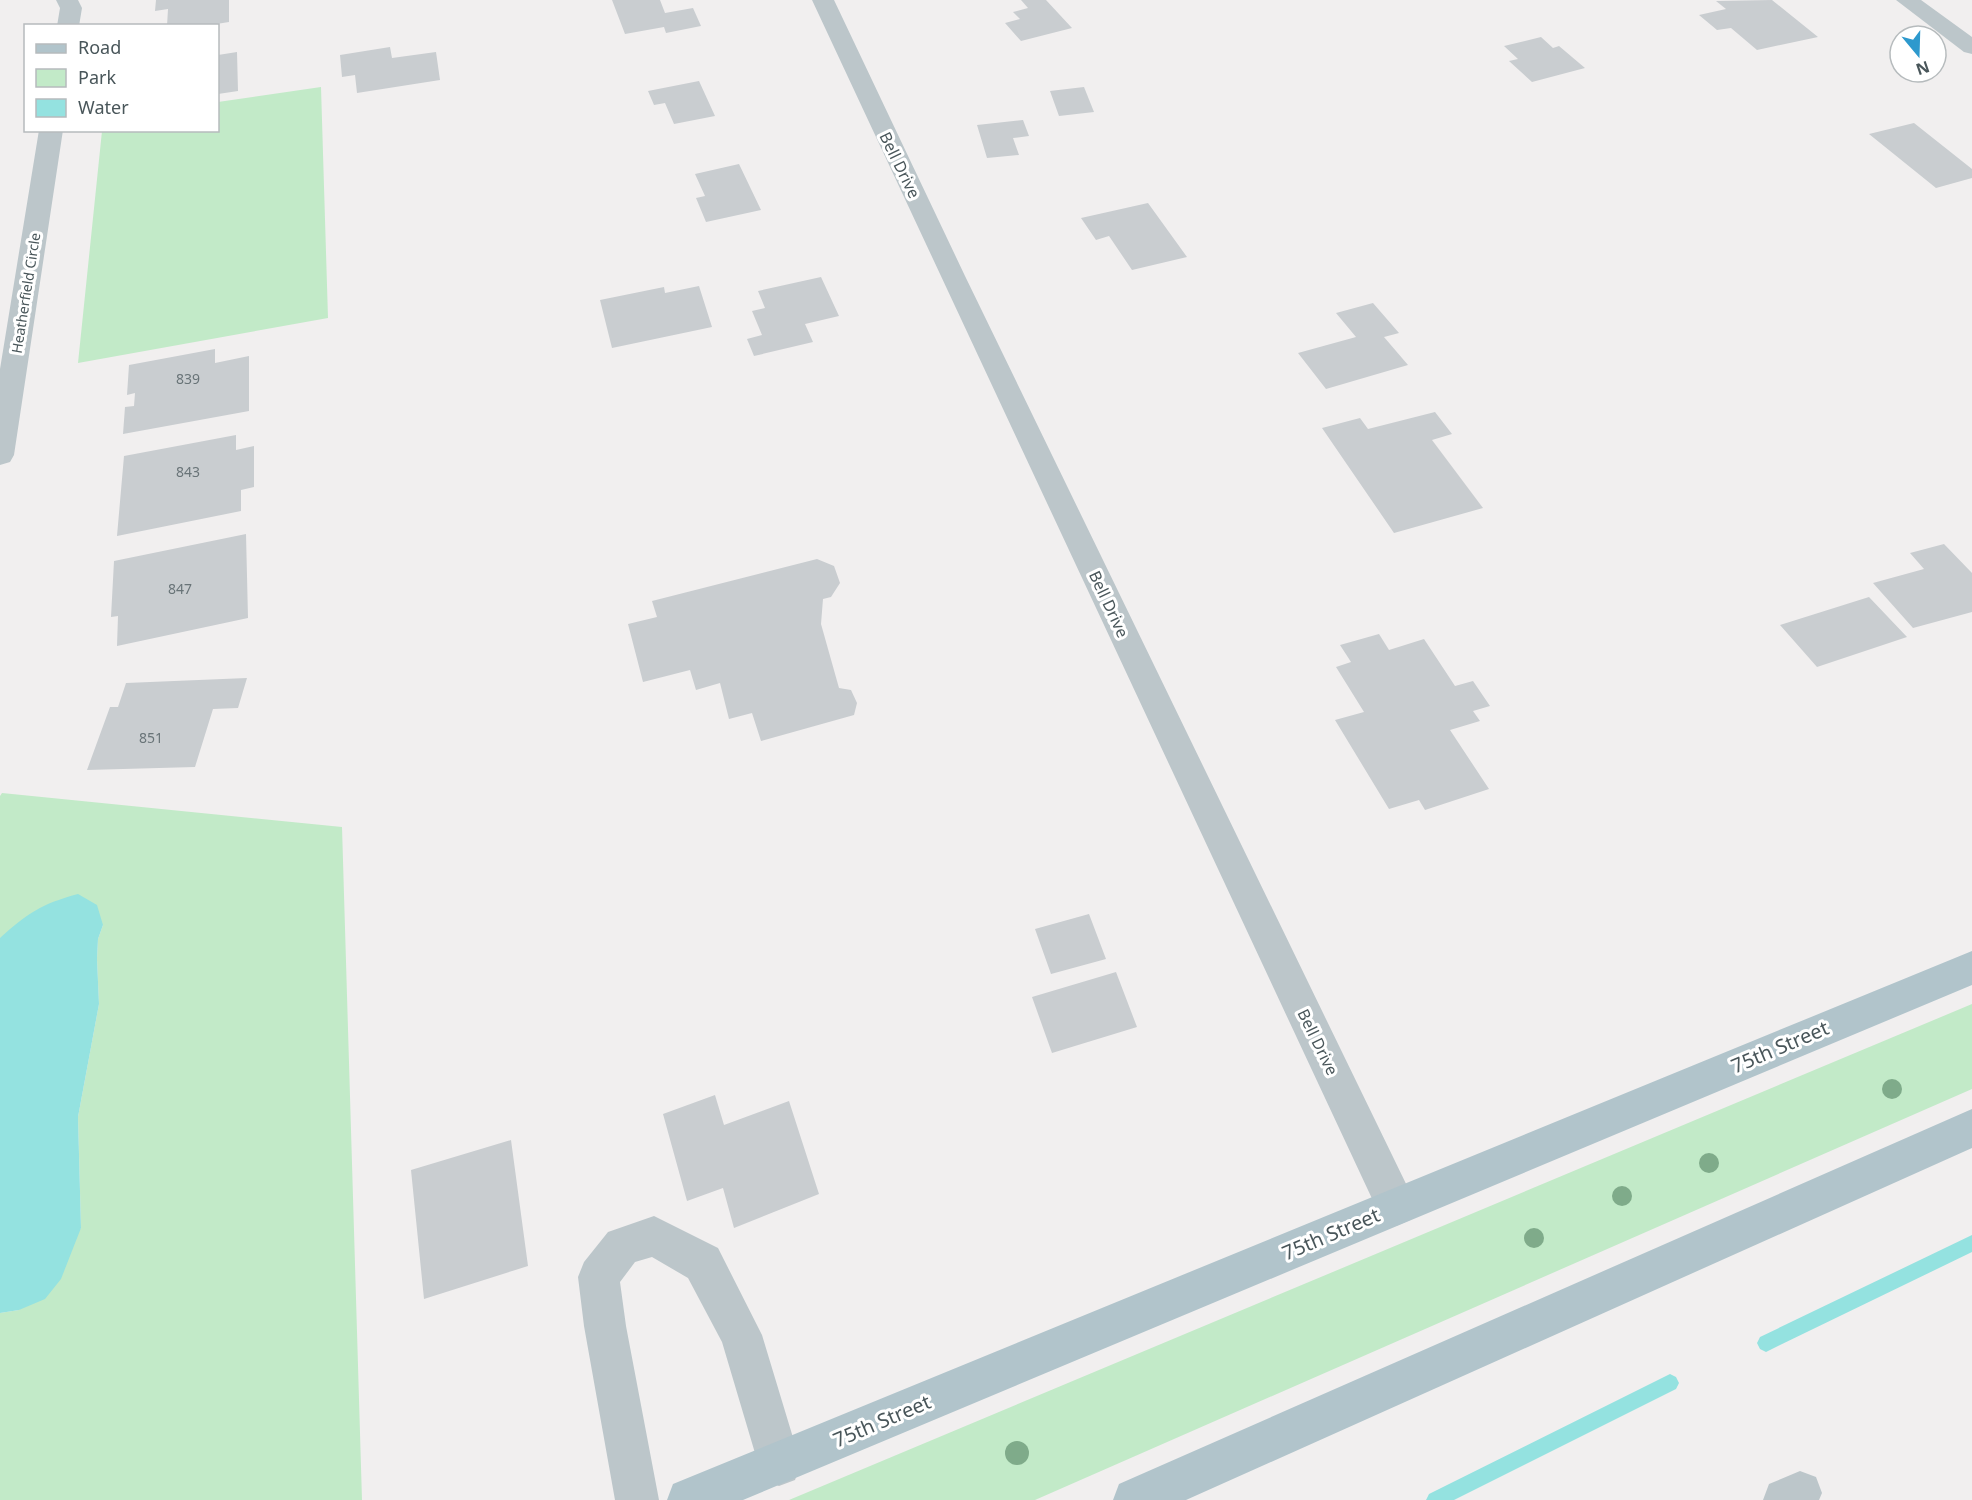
<svg xmlns="http://www.w3.org/2000/svg" width="1972" height="1500" font-family="'Noto Sans',sans-serif">
	<rect width="100%" height="100%" fill="#f1efef"/>
	<!-- green -->
	<path fill="#c2eac8" d="M 321,87 L 328,318 L 78,363 L 102,131 L 218,130 L 218,102 Z
		M 2,793 L 342,827 L 362,1500 L 0,1500 L 0,1313 L 19,1310 L 81,1228 L 78,1117 L 99,1004 L 97,959 L 98,939 L 103,925 L 0,938 L 0,796 Z
		M 1972,1004 L 1972,1089 L 1035,1500 L 789,1500 Z"/>
	<!-- water -->
	<path fill="#94e2e0" d="M 78,894 L 97,905 L 103,925 L 98,939 L 97,959 L 99,1004 L 78,1117 L 81,1228 L 61,1279 L 45,1299 L 19,1310 L 0,1313 L 0,938 C 28,913 41,904 78,894 Z"/>
	<g fill="none" stroke-linecap="round" stroke-linejoin="round">
		<!-- stream -->
		<path fill="#94e2e0" fill-rule="evenodd" d="M 1972,1235 L 1972,1252 L 1772,1349 L 1766,1352 L 1760,1349 L 1757,1343 L 1760,1337 Z
			M 1670,1374 L 1676,1377 L 1679,1383 L 1676,1389 L 1454,1500 L 1426,1500 L 1429,1494 Z"/>
	</g>
	<!-- building -->
	<path fill="#c9cdd0" d="M 156,0 L 229,0 L 229,22 L 204,26 L 167,26 L 168,9 L 155,11 Z
		M 612,0 L 660,0 L 665,13 L 693,8 L 701,26 L 666,33 L 664,27 L 625,34 Z
		M 1021,0 L 1046,0 L 1072,28 L 1021,41 L 1005,23 L 1020,19 L 1013,12 L 1028,8 Z
		M 1772,0 L 1818,37 L 1757,50 L 1731,28 L 1717,30 L 1699,15 L 1726,9 L 1716,1 Z
		M 1541,37 L 1553,48 L 1559,46 L 1585,68 L 1532,82 L 1509,61 L 1518,59 L 1504,46 Z
		M 390,47 L 392,58 L 436,52 L 440,80 L 357,93 L 355,75 L 342,77 L 340,55 Z
		M 237,52 L 238,91 L 218,94 L 218,55 Z
		M 699,81 L 715,116 L 674,124 L 665,103 L 654,105 L 648,91 Z
		M 1084,87 L 1094,112 L 1059,116 L 1050,91 Z
		M 1023,120 L 1029,136 L 1013,138 L 1019,155 L 987,158 L 977,125 Z
		M 1914,123 L 1972,169 L 1972,178 L 1936,188 L 1869,134 Z
		M 739,164 L 761,210 L 706,222 L 696,198 L 705,196 L 695,174 Z
		M 1148,203 L 1187,257 L 1132,270 L 1109,236 L 1096,240 L 1081,218 Z
		M 821,277 L 839,316 L 805,324 L 813,342 L 754,356 L 747,339 L 762,335 L 752,311 L 765,308 L 758,291 Z
		M 699,286 L 712,327 L 612,348 L 600,300 L 664,287 L 665,293 Z
		M 1373,303 L 1399,333 L 1384,337 L 1408,365 L 1326,389 L 1298,353 L 1356,337 L 1336,313 Z
		M 215,349 L 215,363 L 249,356 L 249,411 L 123,434 L 125,407 L 134,406 L 135,393 L 127,395 L 129,365 Z
		M 1435,412 L 1452,434 L 1432,440 L 1483,508 L 1394,533 L 1322,428 L 1360,418 L 1368,429 Z
		M 236,435 L 236,450 L 254,446 L 254,487 L 241,490 L 241,511 L 117,536 L 124,456 Z
		M 246,534 L 248,618 L 117,646 L 118,616 L 111,617 L 114,561 Z
		M 1944,544 L 1972,573 L 1972,612 L 1913,628 L 1873,583 L 1924,569 L 1910,553 Z
		M 817,559 L 834,566 L 840,583 L 831,597 L 823,599 L 821,624 L 839,688 L 851,690 L 857,703 L 854,715 L 761,741 L 752,713 L 729,719 L 720,683 L 696,690 L 690,670 L 643,682 L 628,624 L 657,617 L 652,601 Z
		M 1869,597 L 1907,637 L 1817,667 L 1780,625 Z
		M 1379,634 L 1389,650 L 1424,639 L 1455,686 L 1473,681 L 1490,706 L 1473,711 L 1480,721 L 1450,730 L 1489,789 L 1425,810 L 1419,800 L 1389,809 L 1335,720 L 1364,712 L 1336,667 L 1351,662 L 1340,645 Z
		M 247,678 L 238,708 L 213,709 L 195,767 L 87,770 L 110,707 L 118,707 L 126,683 Z
		M 1089,914 L 1106,959 L 1051,974 L 1035,929 Z
		M 1116,972 L 1137,1027 L 1052,1053 L 1032,997 Z
		M 715,1095 L 724,1125 L 789,1101 L 819,1194 L 734,1228 L 723,1188 L 687,1201 L 663,1114 Z
		M 511,1140 L 528,1266 L 424,1299 L 411,1170 Z"/>
	<g fill="none" stroke-linecap="round" stroke-linejoin="round">
		<!-- minor -->
		<path fill="#bcc6ca" fill-rule="evenodd" d="M 56,0 L 78,0 L 82,8 L 79,26 L 57,26 L 60,8 Z
			M 812,0 L 834,0 L 965,276 L 1410,1192 L 1416,1206 L 1410,1220 L 1396,1226 L 1382,1220 Z
			M 1896,0 L 1921,0 L 1972,37 L 1972,54 L 1964,52 Z
			M 39,130 L 63,130 L 14,455 L 10,462 L 0,465 L 0,369 Z
			M 654,1216 L 718,1248 L 762,1335 L 801,1464 L 795,1480 L 779,1486 L 763,1480 L 722,1342 L 688,1278 L 652,1257 L 635,1262 L 620,1282 L 626,1326 L 659,1500 L 615,1500 L 584,1326 L 578,1277 L 584,1262 L 608,1232 Z
			M 1800,1471 L 1816,1477 L 1822,1493 L 1819,1500 L 1763,1500 L 1769,1484 Z"/>
		<!-- major -->
		<path fill="#b1c4cb" fill-rule="evenodd" d="M 1972,951 L 1972,985 L 743,1500 L 667,1500 L 673,1484 Z
			M 1972,1109 L 1972,1148 L 1186,1500 L 1113,1500 L 1119,1484 Z"/>
	</g>
	<!-- trees -->
	<g fill="#7fab8a">
		<circle cx="1892" cy="1089" r="10"/>
		<circle cx="1709" cy="1163" r="10"/>
		<circle cx="1622" cy="1196" r="10"/>
		<circle cx="1534" cy="1238" r="10"/>
		<circle cx="1017" cy="1453" r="12"/>
	</g>
	<g text-anchor="middle" stroke-width="6" stroke-linejoin="round" paint-order="stroke">
		<!-- far-street labels -->
		<g font-size="14" fill="#49565a" stroke="#fff">
			<text transform="translate(26 293) rotate(-81)" y="5">Heatherfield Circle</text>
		</g>
		<!-- number labels -->
		<g font-size="14" fill="#697478">
			<text x="188" y="384">839</text>
			<text x="188" y="477">843</text>
			<text x="180" y="594">847</text>
			<text x="151" y="743">851</text>
		</g>
		<!-- street labels -->
		<g font-size="16" fill="#49565a" stroke="#fff">
			<text transform="translate(900 165) rotate(64)" y="6">Bell Drive</text>
			<text transform="translate(1109 604) rotate(65)" y="6">Bell Drive</text>
			<text transform="translate(1318 1042) rotate(64)" y="6">Bell Drive</text>
		</g>
		<!-- near-street labels -->
		<g font-size="20" fill="#49565a" stroke="#fff">
			<text transform="translate(1780 1047) rotate(-23)" y="7">75th Street</text>
			<text transform="translate(1331 1234) rotate(-23)" y="7">75th Street</text>
			<text transform="translate(882 1421) rotate(-23)" y="7">75th Street</text>
		</g>
	</g>
	<!-- legend -->
	<rect x="24" y="24" width="195" height="108" fill="#ffffff" stroke="#b6bbbd" stroke-width="1.5"/>
	<rect x="36" y="44" width="30" height="9" fill="#b1c4cb" stroke="#b6bbbd" stroke-width="1.5"/>
	<text x="78" y="54" font-size="18" fill="#49565a">Road</text>
	<rect x="36" y="69" width="30" height="18" fill="#c2eac8" stroke="#b6bbbd" stroke-width="1.5"/>
	<text x="78" y="84" font-size="18" fill="#49565a">Park</text>
	<rect x="36" y="99" width="30" height="18" fill="#94e2e0" stroke="#b6bbbd" stroke-width="1.5"/>
	<text x="78" y="114" font-size="18" fill="#49565a">Water</text>
	<!-- north arrow -->
	<g transform="translate(1918 54) rotate(161)"><circle r="28" fill="#ffffff" stroke="#b6bbbd" stroke-width="1.5"/>
	<path d="M0-4.5L10 22L0 15L-10 22Z" fill="#2d99cd"/>
	<text y="-9" font-size="16" font-weight="bold" text-anchor="middle" fill="#49565a">N</text>
	</g>
</svg>
